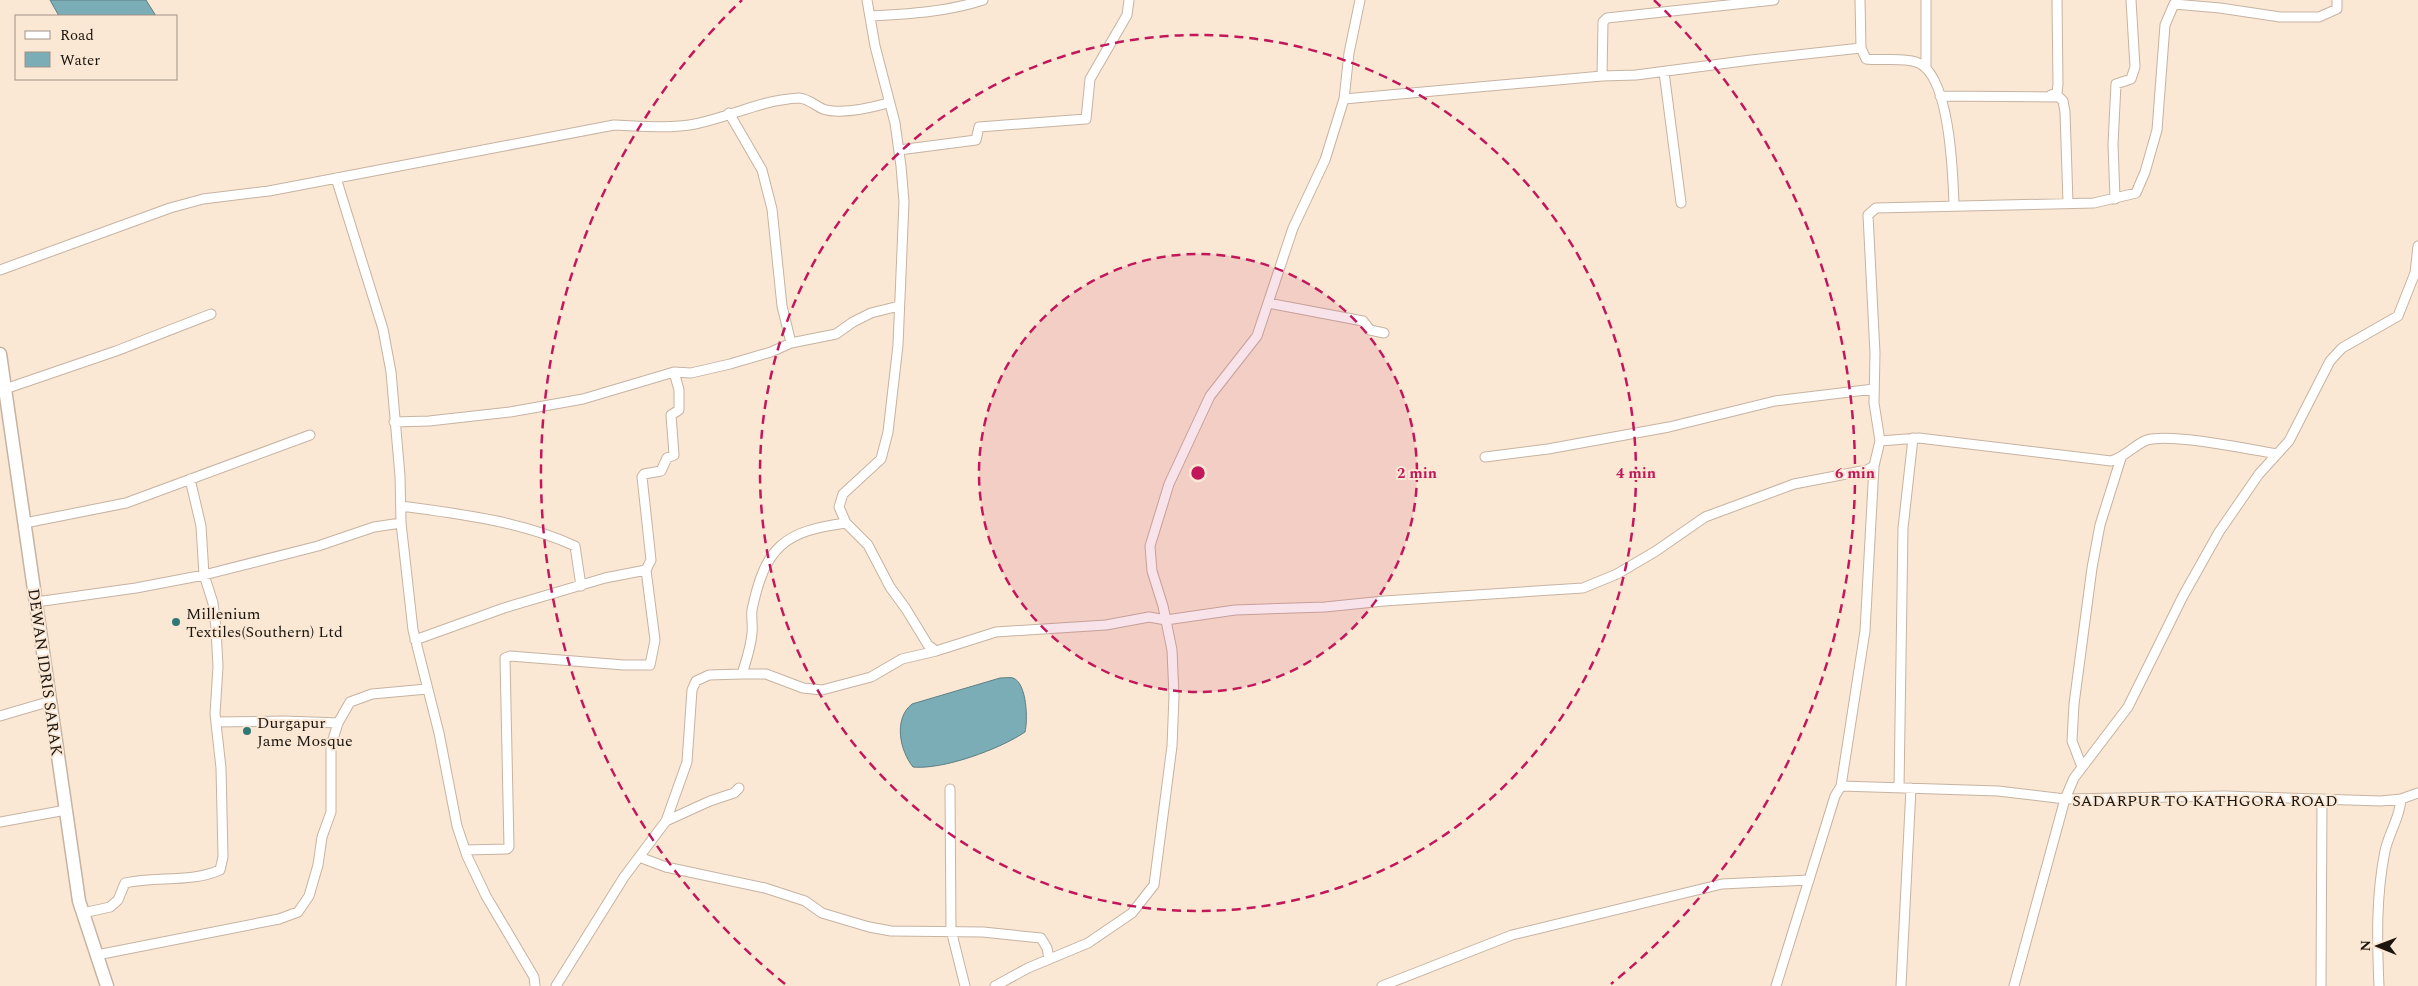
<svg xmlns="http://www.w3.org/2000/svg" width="2418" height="986" font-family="Spectral,serif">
	<rect width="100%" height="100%" fill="#fae7d4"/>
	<!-- water -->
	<path fill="#7aadb6" stroke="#5e7f84" d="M 50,0 L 146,0 L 156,16 L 59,16 Z
		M 1000,678 C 1004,678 1009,677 1013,678 C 1027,683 1028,720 1025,732 C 1000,749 943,770 913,767 C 900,751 893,719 912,704 Z"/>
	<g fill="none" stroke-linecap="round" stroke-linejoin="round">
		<!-- minor casing -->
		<g stroke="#c6b3a1" stroke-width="11">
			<path id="minor" d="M 867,0 L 875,46 L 895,123 L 901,166 L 904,202 L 898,345 L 888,432 L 881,459 L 843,494 L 839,507 L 846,523 L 868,545 L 890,587 L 906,609 L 928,645 L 936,651
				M 1860,0 L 1861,48 L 1866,59 C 1882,61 1900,57 1916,62 C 1950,72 1953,175 1954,205
				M 870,16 C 908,14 947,12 983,0
				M 1926,68 L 1926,0
				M 1664,72 L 1681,203
				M 1602,76 L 1636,75 L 1751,60 L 1861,48
				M 2051,95 L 2057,93 L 2058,84 L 2057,0
				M 1940,96 L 2059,97 L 2063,101 L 2065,112 L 2068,203
				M 1344,99 L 1602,76 L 1603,22 L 1607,18 L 1774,0
				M 729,113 L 762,170 L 772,209 L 782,306 L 791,343
				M 899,150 L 976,140 L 979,127 L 1086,119 L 1090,79 L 1127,15 L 1129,0
				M 336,178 L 383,329 L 391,372 L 400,476 L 401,523 L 413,630 L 439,733 L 457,826 L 467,856 L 486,896 L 534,977 L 535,986
				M 2115,199 L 2113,144 L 2116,84 L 2131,79 L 2135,67 L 2131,0
				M 0,270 L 170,208 L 203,199 L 269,191 L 614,125 C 640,126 669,129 695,124 C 731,117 760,100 799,98 C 807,98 816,106 823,109 C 841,115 870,108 888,103
				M 1268,303 L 1363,321 L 1370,330 L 1384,333
				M 5,389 L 116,351 L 211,314
				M 394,422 L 429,421 L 510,412 L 583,399 L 674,372 L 691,373 L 730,364 L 771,352 L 791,343 L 836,334 L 853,322 L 871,313 L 899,306
				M 1880,441 L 1874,403 L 1875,353 L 1868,215 L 1876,208 L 2094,203 L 2136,193 L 2145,172 L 2157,130 L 2165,25 L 2174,4 L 2220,8 L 2280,17 L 2319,17 L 2337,9 L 2337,0
				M 1485,457 L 1548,449 L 1669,427 L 1775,401 L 1874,389
				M 401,506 C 460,514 521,521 575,546 L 581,586
				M 25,523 L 126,503 L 310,435
				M 36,602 L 136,588 L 204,575 L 318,546 L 374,527 L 401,523
				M 415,640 L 504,608 L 605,578 L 646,570 L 651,560 L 642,477 L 644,474 L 661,471 L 667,458 L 674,455 L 671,415 L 679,410 L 679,390 L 674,372
				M 742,674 L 766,674 L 803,688 L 822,690 L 871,677 L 902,659 L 936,651 L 996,632 L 1106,625 L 1149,617 L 1166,620 L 1235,610 L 1325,607 L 1384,601 L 1583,588 L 1617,574 L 1656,551 L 1705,517 L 1794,484 L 1867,470 L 1874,466 L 1880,441 L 1919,438 L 2111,461 C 2125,457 2134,445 2147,440 C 2172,433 2248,449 2277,454
				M 0,716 L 51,701
				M 216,722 L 285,721 L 338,723
				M 2082,767 L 2072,741 L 2074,704 L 2092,568 L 2100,525 L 2121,458
				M 1841,786 L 1998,791 L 2065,799 L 2074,778 L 2128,707 L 2183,596 L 2219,532 L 2259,474 L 2289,441 L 2330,361 L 2342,348 L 2398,316 L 2415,273 L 2418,246
				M 1899,788 L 1903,528 L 1913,438
				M 950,789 L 951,930 L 965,986
				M 666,821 L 710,801 L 734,793 L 739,788
				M 0,822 L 66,810
				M 465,850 L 507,849 L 509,847 L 505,658 L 510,656 L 624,665 L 650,665 L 655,640 L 646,570
				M 639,857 L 666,867 L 765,888 L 805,901 L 822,913 L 869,927 L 891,931 L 983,932 L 1041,938 L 1047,948 L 1049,959
				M 83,913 L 110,907 L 118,900 L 125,883 C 157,876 190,883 220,870 L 223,857 L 221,768 L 215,714 L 218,667 L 216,628 L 213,603 L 204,575 L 201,526 L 190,479
				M 97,955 L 279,919 L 298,912 L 309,896 L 318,865 L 322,837 L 331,812 L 331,746 L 338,723 L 350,702 L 372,694 L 427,689
				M 556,986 L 624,877 L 666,821 L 687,762 L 692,690 L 696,681 L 709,675 L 742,674 C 746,661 751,647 752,633 C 753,626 751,618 752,610 C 765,547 784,531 846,523
				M 995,986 L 1028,968 L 1088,943 L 1132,913 L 1154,885 L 1172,746 L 1174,696 L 1172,650 L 1163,606 L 1152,571 L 1150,546 L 1169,484 L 1210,396 L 1257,336 L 1293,228 L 1325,160 L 1344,99 L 1349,53 L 1360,0
				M 1382,986 L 1512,935 L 1722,884 L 1809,880
				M 1776,986 L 1835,796 L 1841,786 L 1865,631 L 1874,466
				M 1901,986 L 1911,788
				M 2014,986 L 2065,799 L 2225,796 L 2381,801 L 2401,799 L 2418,793
				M 2321,986 L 2322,799
				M 2379,986 C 2377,941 2376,895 2385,851 C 2389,832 2400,818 2401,799"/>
		</g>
		<!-- secondary casing -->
		<g stroke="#c6b3a1" stroke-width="15">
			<path id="secondary" d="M 0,354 L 79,901 L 107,986"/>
		</g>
		<!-- minor -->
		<use href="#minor" stroke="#fff" stroke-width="9"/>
		<!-- secondary -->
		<use href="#secondary" stroke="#fff" stroke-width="12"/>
	</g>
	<!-- distance rings -->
	<circle cx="1198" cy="473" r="219" fill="#c2185b" fill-opacity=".12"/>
	<g fill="none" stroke="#c2185b" stroke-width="2.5" stroke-dasharray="9 6">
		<circle cx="1198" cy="473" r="219"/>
		<circle cx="1198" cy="473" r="438"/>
		<path d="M785 984A657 657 0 0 1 742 0M1654 0A657 657 0 0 1 1611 984"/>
	</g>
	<!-- markers -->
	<g fill="#2f7878" stroke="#fae7d4" stroke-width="2">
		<circle cx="176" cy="622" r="5"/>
		<circle cx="247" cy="731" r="5"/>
	</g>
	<g text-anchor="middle" stroke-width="4" stroke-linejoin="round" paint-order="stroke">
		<!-- poi labels -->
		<g font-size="16" fill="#1b150e" stroke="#fae7d4" text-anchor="start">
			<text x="186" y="619">Millenium<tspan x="186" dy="18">Textiles(Southern) Ltd</tspan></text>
			<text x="257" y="728">Durgapur<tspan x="257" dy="18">Jame Mosque</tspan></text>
		</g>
		<!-- street labels -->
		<g font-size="16" fill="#1b150e" stroke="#fae7d4">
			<text transform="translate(46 672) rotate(82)" y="6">DEWAN IDRIS SARAK</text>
			<text x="2205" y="806">SADARPUR TO KATHGORA ROAD</text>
		</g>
	</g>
	<circle cx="1198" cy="473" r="8" fill="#c2185b" stroke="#fae7d4" stroke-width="2.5"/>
	<g font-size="15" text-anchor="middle" font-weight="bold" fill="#c2185b" stroke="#fae7d4" stroke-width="4" stroke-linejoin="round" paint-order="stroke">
		<text x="1417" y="478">2 min</text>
		<text x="1636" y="478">4 min</text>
		<text x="1855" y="478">6 min</text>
	</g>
	<!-- legend -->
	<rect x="15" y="15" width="162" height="65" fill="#fae7d4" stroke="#a19385"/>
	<rect x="25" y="31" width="25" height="8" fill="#ffffff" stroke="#a19385"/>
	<text x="60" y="40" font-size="15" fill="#1b150e">Road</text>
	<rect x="25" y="52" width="25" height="15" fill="#7aadb6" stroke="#a19385"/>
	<text x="60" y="65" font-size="15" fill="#1b150e">Water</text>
	<!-- north arrow -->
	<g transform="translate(2378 946) rotate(271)" stroke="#fae7d4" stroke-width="4" paint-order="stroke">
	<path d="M0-4L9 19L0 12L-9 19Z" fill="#1b150e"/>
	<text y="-8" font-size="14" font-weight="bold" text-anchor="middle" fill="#1b150e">N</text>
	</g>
</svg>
